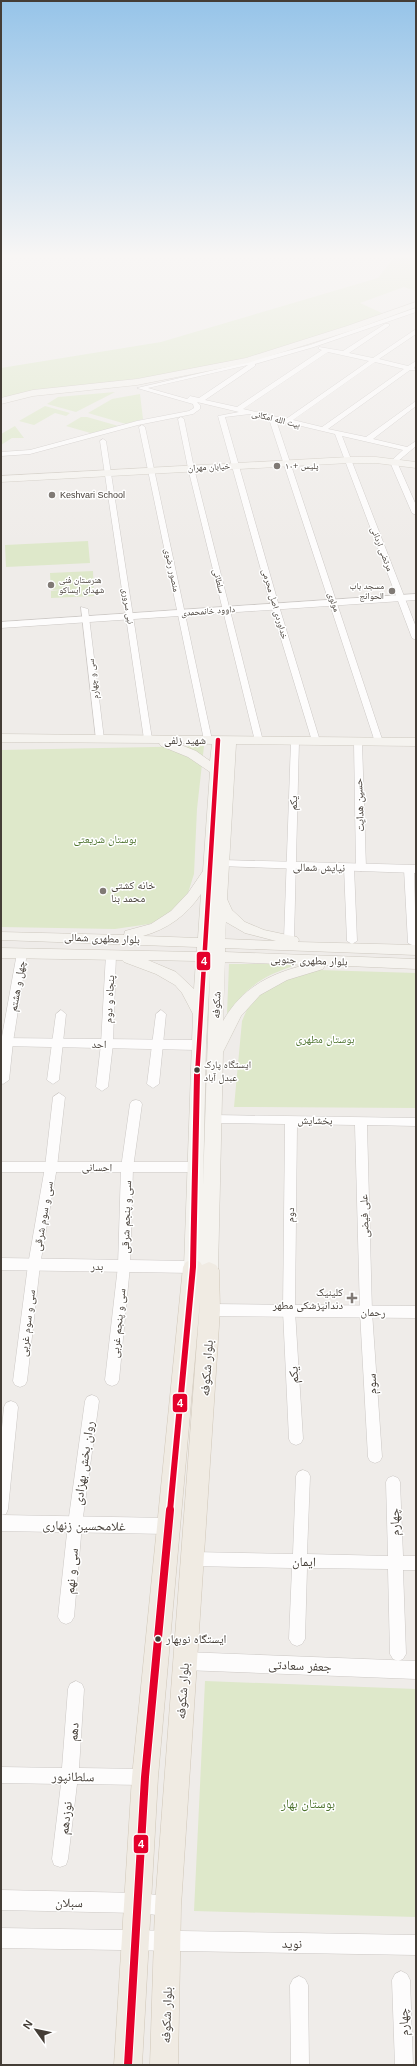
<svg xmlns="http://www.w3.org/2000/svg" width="417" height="2066" font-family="Arial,'Noto Naskh Arabic',sans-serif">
	<rect width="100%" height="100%" fill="#efece9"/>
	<!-- green -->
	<path fill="#dee8ca" d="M 395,256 L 416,256 L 416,291 L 404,287 L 360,303 L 384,314 C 316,339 244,361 172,374 C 115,383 57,385 1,400 L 1,368 L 161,342 L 378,278 Z
		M 115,392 L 76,412 L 47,404 L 58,397 Z
		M 140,394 L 143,419 L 126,424 L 88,413 L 112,399 Z
		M 45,406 L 70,413 L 66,416 L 55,413 L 34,425 L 19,421 Z
		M 81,417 L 87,417 L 122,427 L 94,434 L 66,426 Z
		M 15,426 L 24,438 L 12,438 L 1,445 L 1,434 Z
		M 88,541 L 90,563 L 6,567 L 5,545 Z
		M 93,571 L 94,596 L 51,598 L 51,591 L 69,589 L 51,590 L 50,573 Z
		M 204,746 L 197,809 L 194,874 L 188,893 L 175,909 L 160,920 L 149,924 L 115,929 L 1,927 L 1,750 Z
		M 229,964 L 298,964 C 262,977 251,983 227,1014 Z
		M 319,970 L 416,973 L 416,1108 L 234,1107 L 242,1021 L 248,1007 L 257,996 L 282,981 Z
		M 205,1681 L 416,1689 L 416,1917 L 194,1911 Z"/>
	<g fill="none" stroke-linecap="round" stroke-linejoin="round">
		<!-- minor casing -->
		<g stroke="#ccc8c5" stroke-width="1">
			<path id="minor" d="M 416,308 L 416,312 L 314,347 L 255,364 L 255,366 L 205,400 L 237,407 L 322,350 L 319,349 L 319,347 L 343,351 L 385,324 L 389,324 L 389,326 L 349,353 L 373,358 L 416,329 L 416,334 L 379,359 L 408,366 L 416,361 L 416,366 L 414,367 L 415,370 L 410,370 L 328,429 L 366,437 L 416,401 L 416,406 L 373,439 L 407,447 L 416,441 L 416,446 L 397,462 L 416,505 L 416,515 L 412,513 L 390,462 L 403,450 L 342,436 L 416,627 L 416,640 L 412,638 L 335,434 L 276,420 L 383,742 L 382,744 L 376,744 L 375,742 L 269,419 L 250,414 L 225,417 L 279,606 L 320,741 L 316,744 L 312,741 L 271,606 L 218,416 L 239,412 L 197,402 L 200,405 L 200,409 L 193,414 L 138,425 L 30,454 L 1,456 L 1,452 L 30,450 L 137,421 L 189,411 L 194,408 L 193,404 L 137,388 L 227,367 L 310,345 ZM 328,352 L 369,361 L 286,419 L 243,409 ZM 375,362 L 404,369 L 322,427 L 293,420 ZM 248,365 L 199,398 L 190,396 L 187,399 L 148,388 Z
				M 181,417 L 184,419 L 194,468 L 263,741 L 259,744 L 255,741 L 188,468 L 178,419 Z
				M 142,425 L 145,427 L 212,740 L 208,743 L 204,740 L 139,427 Z
				M 103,439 L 106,441 L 152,739 L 148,742 L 144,739 L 100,441 Z
				M 81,607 L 88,609 L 104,739 L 100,742 L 96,739 Z
				M 295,738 L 299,741 L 294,939 L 289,942 L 284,939 L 291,741 Z
				M 358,739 L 362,742 L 366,868 L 361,871 L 356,868 L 354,742 Z
				M 349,864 L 354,867 L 357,941 L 352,944 L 347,941 L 344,867 Z
				M 409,866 L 414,869 L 416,947 L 408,943 L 404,869 Z
				M 22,950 L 27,953 L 13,1042 L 9,1080 L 3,1084 L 1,1083 L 1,1042 L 17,953 Z
				M 111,951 L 116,954 L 113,1044 L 108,1087 L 102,1091 L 96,1087 L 101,1044 L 106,954 Z
				M 61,1010 L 66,1014 L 59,1080 L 53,1084 L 47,1080 L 56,1014 Z
				M 161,1010 L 166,1014 L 159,1084 L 153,1088 L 147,1084 L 156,1014 Z
				M 59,1093 L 65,1097 L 57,1167 L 40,1265 L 27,1381 L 25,1385 L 20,1387 L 15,1385 L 13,1381 L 28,1265 L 45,1167 L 53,1097 Z
				M 136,1100 L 140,1101 L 142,1104 L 133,1168 L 130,1266 L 119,1380 L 117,1384 L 112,1386 L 107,1384 L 105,1380 L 118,1266 L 121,1168 L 130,1104 L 132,1101 Z
				M 213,1115 L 416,1118 L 416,1126 L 367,1125 L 372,1312 L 382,1457 L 380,1461 L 375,1463 L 370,1461 L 368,1457 L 360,1312 L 355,1125 L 297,1124 L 295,1311 L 303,1439 L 301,1443 L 296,1445 L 291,1443 L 289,1439 L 283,1311 L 285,1124 L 213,1123 L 209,1122 L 207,1119 L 209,1116 Z
				M 92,1395 L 97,1397 L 99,1401 L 82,1524 L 74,1617 L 71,1622 L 66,1624 L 61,1622 L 58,1617 L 68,1524 L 85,1401 L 87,1397 Z
				M 11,1401 L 16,1403 L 18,1407 L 8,1509 L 6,1514 L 1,1515 L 1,1438 L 4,1407 L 6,1403 Z
				M 303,1470 L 308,1472 L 310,1476 L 307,1554 L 388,1556 L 386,1482 L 388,1478 L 393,1476 L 398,1478 L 400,1482 L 403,1556 L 416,1556 L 416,1570 L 403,1570 L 406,1654 L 403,1659 L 398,1661 L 393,1659 L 390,1654 L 388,1569 L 307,1568 L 305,1639 L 302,1644 L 297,1646 L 292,1644 L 289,1639 L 292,1568 L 192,1566 L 187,1564 L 185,1559 L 187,1554 L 192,1552 L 293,1554 L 296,1476 L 298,1472 Z
				M 76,1681 L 82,1684 L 84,1689 L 79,1768 L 145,1769 L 151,1771 L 153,1777 L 151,1783 L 145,1785 L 77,1784 L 68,1859 L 66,1865 L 60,1867 L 54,1865 L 52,1859 L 61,1784 L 1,1783 L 1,1767 L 62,1768 L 68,1689 L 70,1684 Z
				M 401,1971 L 407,1974 L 410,1980 L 413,2065 L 395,2065 L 392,1980 L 395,1974 Z
				M 299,1976 L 305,1979 L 308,1985 L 309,2065 L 291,2065 L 290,1985 L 293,1979 Z"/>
		</g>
		<!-- tertiary casing -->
		<g stroke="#ccc8c5" stroke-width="1">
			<path id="tertiary" d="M 416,594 L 416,600 L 1,628 L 1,622 Z
				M 222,860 L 416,865 L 416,873 L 218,866 L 216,864 Z
				M 1,1038 L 198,1040 L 203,1042 L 205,1045 L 203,1048 L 198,1050 L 1,1046 Z
				M 1,1162 L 194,1162 L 199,1163 L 201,1167 L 199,1171 L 194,1172 L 1,1172 Z
				M 1,1258 L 193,1261 L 198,1263 L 200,1267 L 198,1271 L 193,1273 L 1,1270 Z
				M 210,1304 L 416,1306 L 416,1318 L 210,1316 L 205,1314 L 202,1310 L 205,1306 Z
				M 1,1515 L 168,1518 L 174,1521 L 177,1526 L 174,1531 L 168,1534 L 1,1531 Z
				M 184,1652 L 416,1661 L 416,1679 L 184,1670 L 178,1667 L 175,1661 L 178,1655 Z
				M 1,1890 L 137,1893 L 168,1896 L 175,1899 L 178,1906 L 175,1913 L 168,1916 L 137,1913 L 1,1910 Z
				M 1,1928 L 416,1935 L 416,1955 L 1,1948 Z"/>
		</g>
		<!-- secondary casing -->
		<g stroke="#cec9c0" stroke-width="1">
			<path id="secondary" d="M 416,302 L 416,307 L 353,330 L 248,363 L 137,385 L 33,396 L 1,404 L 1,398 L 33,390 L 137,379 L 246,358 L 347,326 Z
				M 349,457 L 376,457 L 416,462 L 416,468 L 376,463 L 349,463 L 1,482 L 1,476 Z
				M 1,734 L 416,738 L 416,746 L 236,744 L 227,899 L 232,910 L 245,922 L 264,930 L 297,937 L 299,940 L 298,942 L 416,945 L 416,955 L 225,948 L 225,952 L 416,959 L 416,969 L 325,965 L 323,969 L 287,980 L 260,995 L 241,1016 L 223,1052 L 218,1270 L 215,1275 L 209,1277 L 203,1275 L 200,1269 L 193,1274 L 187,1272 L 184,1267 L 193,1014 L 182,993 L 175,985 L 156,974 L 124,962 L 122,960 L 1,958 L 1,948 L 197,952 L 197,947 L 1,940 L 1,932 L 124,935 L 125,931 L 151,924 L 171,911 L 188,893 L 203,871 L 210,772 L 188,757 L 161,746 L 159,743 L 1,742 ZM 176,743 L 212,744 L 210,761 L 196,751 ZM 201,894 L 198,938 L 143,936 C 168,929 187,915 201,894 ZM 226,922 L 245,933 L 276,941 L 225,939 ZM 148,960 L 196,961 L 194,989 L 176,972 ZM 225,962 L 228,962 L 305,965 C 269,974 242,988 223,1021 ZM 210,972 L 203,1186 L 206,1045 Z"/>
		</g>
		<!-- primary casing -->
		<g stroke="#d0c7b8" stroke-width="1">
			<path id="primary" d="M 193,1259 L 200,1262 L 202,1265 L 209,1262 L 216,1265 L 219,1270 L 220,1310 L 181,1906 L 178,2065 L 150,2065 L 155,1906 L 200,1301 L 158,1777 L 142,2065 L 114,2065 L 132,1777 L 183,1267 L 186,1262 Z"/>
		</g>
		<!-- minor -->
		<use href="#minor" fill="#fdfcfc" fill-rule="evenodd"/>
		<!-- tertiary -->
		<use href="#tertiary" fill="#fdfcfc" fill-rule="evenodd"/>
		<!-- secondary -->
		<use href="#secondary" fill="#f5f3ef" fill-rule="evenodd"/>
		<!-- primary -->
		<use href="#primary" fill="#f0ebe3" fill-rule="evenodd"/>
		<!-- bus-1-far2 casing -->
		<g stroke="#fff" stroke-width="7">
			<path id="bus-1-far2" d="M 197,1076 L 218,740"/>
		</g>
		<!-- bus-1-far1 casing -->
		<g stroke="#fff" stroke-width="9">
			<path id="bus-1-far1" d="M 170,1511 L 193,1267 L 197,1075"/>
		</g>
		<!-- bus-1 casing -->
		<g stroke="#fff" stroke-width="10">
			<path id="bus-1" d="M 128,2065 L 145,1777 L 170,1510"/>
		</g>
		<!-- bus-1-far2 -->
		<use href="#bus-1-far2" stroke="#e4002b" stroke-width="4.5"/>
		<!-- bus-1-far1 -->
		<use href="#bus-1-far1" stroke="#e4002b" stroke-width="6"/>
		<!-- bus-1 -->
		<use href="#bus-1" stroke="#e4002b" stroke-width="8"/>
	</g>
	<!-- sky -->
	<linearGradient id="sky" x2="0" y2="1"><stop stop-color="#96c4e9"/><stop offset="0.47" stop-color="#f8f6f5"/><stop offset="1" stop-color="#f8f6f5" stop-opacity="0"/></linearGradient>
	<rect width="417" height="545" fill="url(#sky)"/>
	<!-- markers -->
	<g fill="#807a75" stroke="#fff" stroke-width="1.5">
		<circle cx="277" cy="466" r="4"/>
		<circle cx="52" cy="495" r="4"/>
		<circle cx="51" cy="585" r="4"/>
		<circle cx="392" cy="591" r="4"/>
		<circle cx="103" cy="891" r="4"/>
		<path d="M350 1292h4v4h4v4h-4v4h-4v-4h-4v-4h4z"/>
	</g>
	<g fill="#443d36" stroke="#fff" stroke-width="1.5">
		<circle cx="197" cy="1070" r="3.5"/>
		<circle cx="158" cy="1639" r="3.5"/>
	</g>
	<g text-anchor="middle" stroke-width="3" stroke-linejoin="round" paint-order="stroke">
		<!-- far-street labels -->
		<g font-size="9" fill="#443d36" stroke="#fff">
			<text transform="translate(276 419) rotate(14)" y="3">بیت الله امکانی</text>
			<text transform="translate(209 467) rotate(-3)" y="3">خیابان مهران</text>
			<text transform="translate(382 549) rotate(69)" y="3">مرتضی اردانی</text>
			<text transform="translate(172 570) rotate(78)" y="3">منصور رضوی</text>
			<text transform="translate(219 581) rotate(76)" y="3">سلطانی</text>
			<text transform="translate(334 602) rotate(72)" y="3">مولوی</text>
			<text transform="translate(275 604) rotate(74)" y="3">خداوردی اصل محرمی</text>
			<text transform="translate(128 606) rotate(81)" y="3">نبی سروری</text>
			<text transform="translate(208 611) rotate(-4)" y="3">داوود خانمحمدی</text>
			<text transform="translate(93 679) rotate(-97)" y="3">سی و چهارم</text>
		</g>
		<!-- far-poi labels -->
		<g font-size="9" fill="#443d36" stroke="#fff" text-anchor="start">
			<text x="285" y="469">پلیس +۱۰</text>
			<text x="60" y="498">Keshvari School</text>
			<text x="59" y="583">هنرستان فنی<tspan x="59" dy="10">شهدای ایساکو</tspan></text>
			<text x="384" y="589" text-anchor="end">مسجد باب‌<tspan x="384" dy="10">الحوائج</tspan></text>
		</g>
		<!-- bus labels -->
		<g font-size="10" fill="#443d36" stroke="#fff" text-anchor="start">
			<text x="204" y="1068">ایستگاه پارک<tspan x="204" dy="13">عبدل آباد</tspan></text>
		</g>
		<!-- street labels -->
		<g font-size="11" fill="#443d36" stroke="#fff">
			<text x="185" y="744">شهید زلفی</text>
			<text transform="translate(293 803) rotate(-88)" y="4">یکم</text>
			<text transform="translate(359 805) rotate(-92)" y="4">حسین هدایت</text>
			<text transform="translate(319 867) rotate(1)" y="4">نیایش شمالی</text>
			<text transform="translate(102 938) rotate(2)" y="4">بلوار مطهری شمالی</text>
			<text transform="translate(309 960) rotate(2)" y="4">بلوار مطهری جنوبی</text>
			<text transform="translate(17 986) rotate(-80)" y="4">چهل و هشتم</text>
			<text transform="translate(109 999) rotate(-87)" y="4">پنجاه و دوم</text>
			<text transform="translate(216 1005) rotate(-88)" y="4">شکوفه</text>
			<text transform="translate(99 1044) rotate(1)" y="4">احد</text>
			<text transform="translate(315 1120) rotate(1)" y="4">بخشایش</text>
			<text transform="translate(97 1167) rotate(1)" y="4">احسانی</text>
			<text transform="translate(290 1215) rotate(-89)" y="4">دوم</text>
			<text transform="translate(43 1216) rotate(-80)" y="4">سی و سوم شرقی</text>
			<text transform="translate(364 1216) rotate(-92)" y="4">علی فیضی</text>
			<text transform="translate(126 1217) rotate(-88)" y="4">سی و پنجم شرقی</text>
			<text transform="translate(97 1266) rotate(1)" y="4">بدر</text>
			<text transform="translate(373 1312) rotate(1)" y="4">رحمان</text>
			<text transform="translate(27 1323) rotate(-83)" y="4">سی و سوم غربی</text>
			<text transform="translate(118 1323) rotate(-84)" y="4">سی و پنجم غربی</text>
		</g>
		<!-- park labels -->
		<g font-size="11" fill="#4c722d" stroke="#fff">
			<text x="105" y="843">بوستان شریعتی</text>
			<text x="325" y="1043">بوستان مطهری</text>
		</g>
		<!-- poi labels -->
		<g font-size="11" fill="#443d36" stroke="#fff" text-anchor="start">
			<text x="111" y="889">خانه کشتی<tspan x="111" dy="13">محمد بنا</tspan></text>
			<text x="343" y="1296" text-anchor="end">کلینیک<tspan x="343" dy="13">دندانپزشکی مطهر</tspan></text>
		</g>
		<!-- near-bus labels -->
		<g font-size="12" fill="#443d36" stroke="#fff" text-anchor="start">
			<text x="166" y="1643">ایستگاه نوبهار</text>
		</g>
		<!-- near-street labels -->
		<g font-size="13" fill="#443d36" stroke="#fff">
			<text transform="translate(206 1368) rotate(-86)" y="5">بلوار شکوفه</text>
			<text transform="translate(293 1375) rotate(-93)" y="5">یکم</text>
			<text transform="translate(371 1384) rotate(-93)" y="5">سوم</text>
			<text transform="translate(83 1463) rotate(-82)" y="5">روان بخش بهزادی</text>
			<text transform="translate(394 1522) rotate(-91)" y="5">چهارم</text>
			<text transform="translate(84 1525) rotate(1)" y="5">غلامحسین زنهاری</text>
			<text transform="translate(304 1561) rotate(1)" y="5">ایمان</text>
			<text transform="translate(71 1571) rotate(-85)" y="5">سی و نهم</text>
			<text transform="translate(300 1665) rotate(2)" y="5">جعفر سعادتی</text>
			<text transform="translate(182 1691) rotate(-86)" y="5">بلوار شکوفه</text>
			<text transform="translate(73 1732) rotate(-86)" y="5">دهم</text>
			<text transform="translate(73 1776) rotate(1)" y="5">سلطانپور</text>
			<text transform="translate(65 1818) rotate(-83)" y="5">نوزدهم</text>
			<text transform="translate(69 1902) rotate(1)" y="5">سبلان</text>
			<text transform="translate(292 1943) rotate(1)" y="5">نوید</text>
			<text transform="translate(166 2015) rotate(-88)" y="5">بلوار شکوفه</text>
			<text transform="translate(403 2022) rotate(-92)" y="5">چهارم</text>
		</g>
		<!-- near-park labels -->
		<g font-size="13" fill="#4c722d" stroke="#fff">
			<text x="308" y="1808">بوستان بهار</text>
		</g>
	</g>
	<g stroke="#fff" stroke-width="1.5">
		<rect x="196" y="951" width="15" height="20" rx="4" fill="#e4002b"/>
		<rect x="172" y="1393" width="16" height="20" rx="4" fill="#e4002b"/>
		<rect x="133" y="1834" width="16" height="20" rx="4" fill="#e4002b"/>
	</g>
	<g font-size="11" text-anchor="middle" font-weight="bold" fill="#fff">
		<text x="204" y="965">4</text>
		<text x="180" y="1407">4</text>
		<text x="141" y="1848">4</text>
	</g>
	<!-- border -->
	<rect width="417" height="2066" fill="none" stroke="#443d36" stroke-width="4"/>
	<!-- north arrow -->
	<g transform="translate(36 2030) rotate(303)" stroke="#ffffff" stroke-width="3" paint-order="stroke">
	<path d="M0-3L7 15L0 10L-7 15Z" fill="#443d36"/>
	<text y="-6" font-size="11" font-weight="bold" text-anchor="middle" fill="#443d36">N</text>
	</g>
</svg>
